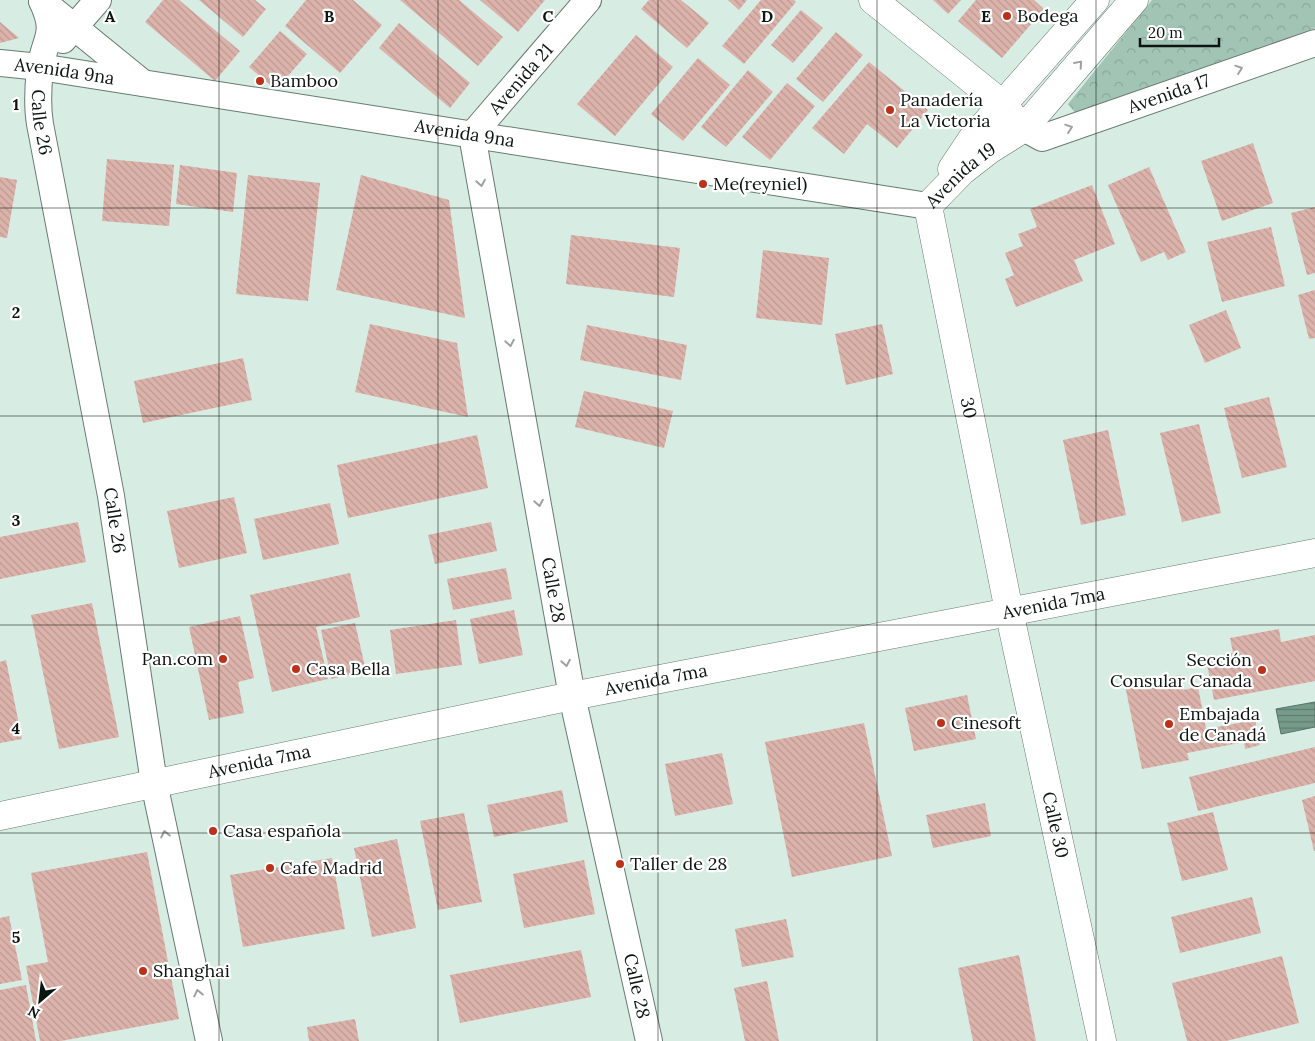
<svg xmlns="http://www.w3.org/2000/svg" width="1315" height="1041" font-family="Lora,serif">
	<defs>
		<pattern id="park-crowns" width="20" height="18" patternUnits="userSpaceOnUse" patternTransform="scale(1.25)"><rect width="20" height="18" fill="#a2c4b4"/><path d="M2 6a3 3 0 1 1 6 0M12 15a3 3 0 1 1 6 0" fill="none" stroke="#8aa89a"/></pattern>
		<pattern id="water-rules" width="6" height="5" patternUnits="userSpaceOnUse" patternTransform="scale(1.25)"><rect width="6" height="5" fill="#769b8a"/><path d="M0 2.5h6" fill="none" stroke="#5f7d6f"/></pattern>
		<pattern id="building-back-hatch" width="6" height="6" patternUnits="userSpaceOnUse" patternTransform="scale(1.25)"><rect width="6" height="6" fill="#dcb3ab"/><path d="M-1 5l2 2M0 0l6 6M5-1l2 2" fill="none" stroke="#bc9992"/></pattern>
	</defs>
	<rect width="100%" height="100%" fill="#d7ece2"/>
	<!-- park -->
	<path fill="url(#park-crowns)" d="M 1152,0 L 1315,0 L 1315,28 L 1077,115 L 1068,104 Z"/>
	<!-- water -->
	<path fill="url(#water-rules)" stroke="#567366" d="M 1315,702 L 1315,727 L 1281,734 L 1276,709 Z"/>
	<!-- building -->
	<path fill="url(#building-back-hatch)" d="M 163,0 L 179,0 L 240,51 L 215,81 L 145,22 Z
		M 199,0 L 255,0 L 266,9 L 243,37 Z
		M 306,0 L 353,0 L 382,25 L 340,73 L 285,26 Z
		M 400,0 L 459,0 L 503,37 L 478,66 Z
		M 480,0 L 545,0 L 518,32 Z
		M 649,0 L 681,0 L 709,23 L 687,48 L 641,9 Z
		M 728,0 L 747,0 L 739,10 Z
		M 761,0 L 794,0 L 796,2 L 744,64 L 722,46 Z
		M 933,0 L 961,0 L 948,14 Z
		M 976,0 L 1034,0 L 1044,9 L 1002,58 L 958,21 Z
		M 801,10 L 823,28 L 793,63 L 771,45 Z
		M 0,22 L 19,38 L 0,43 Z
		M 399,23 L 470,83 L 450,108 L 379,48 Z
		M 280,31 L 307,54 L 276,90 L 249,67 Z
		M 836,32 L 863,55 L 823,102 L 796,79 Z
		M 636,35 L 673,67 L 615,136 L 577,104 Z
		M 698,58 L 730,85 L 683,141 L 651,114 Z
		M 869,62 L 928,110 L 897,148 L 867,124 L 844,154 L 812,128 Z
		M 748,70 L 773,92 L 726,147 L 701,127 Z
		M 787,83 L 815,106 L 770,160 L 742,137 Z
		M 1253,143 L 1273,203 L 1222,221 L 1201,161 Z
		M 107,159 L 174,165 L 169,226 L 102,221 Z
		M 180,165 L 237,173 L 233,212 L 176,204 Z
		M 1149,167 L 1186,252 L 1168,260 L 1164,252 L 1141,262 L 1108,185 Z
		M 248,175 L 320,183 L 308,301 L 236,294 Z
		M 361,175 L 449,200 L 465,318 L 336,290 Z
		M 0,177 L 17,180 L 7,238 L 0,237 Z
		M 1092,185 L 1115,244 L 1074,260 L 1083,281 L 1016,307 L 1005,279 L 1014,275 L 1005,253 L 1023,246 L 1018,234 L 1037,227 L 1030,209 Z
		M 1315,207 L 1315,273 L 1307,275 L 1291,213 Z
		M 1271,227 L 1285,286 L 1222,302 L 1207,242 Z
		M 571,235 L 680,248 L 674,297 L 566,284 Z
		M 763,250 L 829,258 L 822,325 L 756,318 Z
		M 1315,290 L 1315,338 L 1309,339 L 1298,295 Z
		M 1226,310 L 1241,348 L 1205,363 L 1189,325 Z
		M 370,324 L 457,343 L 468,417 L 355,392 Z
		M 882,324 L 893,374 L 846,385 L 835,334 Z
		M 587,325 L 687,345 L 681,380 L 580,360 Z
		M 243,358 L 252,400 L 143,423 L 134,381 Z
		M 584,391 L 673,411 L 664,448 L 575,427 Z
		M 1269,397 L 1287,467 L 1242,478 L 1224,408 Z
		M 1199,424 L 1221,513 L 1182,522 L 1160,433 Z
		M 1108,430 L 1126,515 L 1081,525 L 1063,440 Z
		M 477,435 L 488,488 L 348,518 L 337,465 Z
		M 234,497 L 247,553 L 179,568 L 167,511 Z
		M 330,503 L 339,544 L 263,560 L 254,519 Z
		M 78,522 L 86,562 L 0,579 L 0,537 Z
		M 491,522 L 497,551 L 435,564 L 428,535 Z
		M 506,568 L 512,599 L 453,610 L 447,579 Z
		M 350,573 L 360,617 L 316,627 L 328,679 L 272,692 L 250,595 Z
		M 92,603 L 119,737 L 59,749 L 31,615 Z
		M 514,610 L 523,655 L 479,664 L 470,619 Z
		M 240,616 L 254,678 L 238,682 L 244,713 L 209,720 L 189,627 Z
		M 456,620 L 462,665 L 396,674 L 390,630 Z
		M 355,623 L 366,671 L 331,679 L 321,630 Z
		M 1279,629 L 1281,642 L 1315,635 L 1315,681 L 1214,700 L 1206,659 L 1233,653 L 1230,638 Z
		M 6,660 L 22,739 L 0,743 L 0,662 Z
		M 1181,675 L 1183,690 L 1198,687 L 1206,729 L 1255,720 L 1260,745 L 1245,749 L 1244,742 L 1187,753 L 1189,760 L 1142,769 L 1125,685 Z
		M 967,695 L 976,739 L 914,751 L 905,708 Z
		M 864,723 L 892,856 L 792,877 L 765,742 Z
		M 1315,747 L 1315,783 L 1198,811 L 1189,777 Z
		M 722,753 L 733,804 L 675,816 L 665,764 Z
		M 562,790 L 568,822 L 494,837 L 487,805 Z
		M 1315,796 L 1315,851 L 1314,851 L 1302,800 Z
		M 985,803 L 991,836 L 933,848 L 926,815 Z
		M 1213,812 L 1228,870 L 1182,881 L 1167,823 Z
		M 464,813 L 482,902 L 438,910 L 420,821 Z
		M 397,839 L 416,928 L 372,937 L 354,848 Z
		M 147,852 L 179,1019 L 61,1041 L 40,1041 L 26,966 L 48,962 L 31,873 Z
		M 332,858 L 345,929 L 243,947 L 230,875 Z
		M 584,860 L 595,914 L 524,928 L 513,874 Z
		M 1252,897 L 1261,933 L 1180,953 L 1171,917 Z
		M 9,916 L 22,980 L 0,984 L 0,918 Z
		M 786,919 L 794,957 L 742,967 L 735,929 Z
		M 581,950 L 591,997 L 460,1023 L 450,975 Z
		M 1019,955 L 1036,1041 L 973,1041 L 958,968 Z
		M 1282,956 L 1299,1023 L 1226,1041 L 1187,1041 L 1172,983 Z
		M 767,981 L 779,1041 L 745,1041 L 734,988 Z
		M 26,985 L 36,1041 L 0,1041 L 0,990 Z
		M 355,1019 L 359,1041 L 309,1041 L 307,1027 Z"/>
	<g fill="none" stroke-linecap="round" stroke-linejoin="round">
		<!-- street casing -->
		<g stroke="#687b72" stroke-width="28">
			<g id="street">
				<path id="s1" d="M 588,0 L 472,135 L 572,696 L 649,1041"/>
				<path id="s2" d="M 42,1 C 58,35 45,36 40,69 C 38,87 37,106 40,124 L 111,496 L 154,783 L 209,1041"/>
				<path d="M 42,1 L 143,83"/>
				<path d="M 63,40 L 98,0"/>
				<path id="s3" d="M 0,63 L 40,67 L 928,206"/>
				<path id="s4" d="M 1024,128 L 1042,138 L 1315,43"/>
			</g>
		</g>
		<!-- secondary casing -->
		<g stroke="#687b72" stroke-width="29">
			<g id="secondary">
				<path d="M 873,0 L 1002,104 L 1014,118"/>
				<path d="M 952,169 L 972,139 L 1095,0"/>
				<path id="s5" d="M 928,206 L 1009,611 L 1102,1041"/>
				<path id="s6" d="M 928,206 L 962,171 L 989,150 L 1024,128 L 1134,0"/>
				<path id="s7" d="M 0,816 L 572,696 L 1315,553"/>
			</g>
		</g>
		<!-- street -->
		<use href="#street" stroke="#fff" stroke-width="26"/>
		<!-- secondary -->
		<use href="#secondary" stroke="#fff" stroke-width="28"/>
	</g>
	<!-- one-way arrows -->
	<defs><path id="oneway-chevron" d="M-2-3.5L2.5 0L-2 3.5" fill="none" stroke-width="1.6" stroke-linecap="round" stroke-linejoin="round" transform="scale(1.25)"/></defs>
	<g stroke="#9ea1a0">
		<use href="#oneway-chevron" transform="translate(1079 64) rotate(-49)"/>
		<use href="#oneway-chevron" transform="translate(1239 69) rotate(-19)"/>
		<use href="#oneway-chevron" transform="translate(1069 128) rotate(-19)"/>
		<use href="#oneway-chevron" transform="translate(481 183) rotate(80)"/>
		<use href="#oneway-chevron" transform="translate(510 343) rotate(80)"/>
		<use href="#oneway-chevron" transform="translate(539 503) rotate(80)"/>
		<use href="#oneway-chevron" transform="translate(566 663) rotate(80)"/>
		<use href="#oneway-chevron" transform="translate(165 834) rotate(-102)"/>
		<use href="#oneway-chevron" transform="translate(198 993) rotate(-102)"/>
	</g>
	<!-- grid -->
	<path fill="none" stroke="#0d1511" stroke-width="1" stroke-opacity="0.55" d="M 219,0 L 219,1041M 438,0 L 438,1041M 658,0 L 658,1041M 877,0 L 877,1041M 1096,0 L 1096,1041M 0,208 L 1315,208M 0,416 L 1315,416M 0,625 L 1315,625M 0,833 L 1315,833"/>
	<!-- markers -->
	<g fill="#bc3119" stroke="#fff" stroke-width="2">
		<circle cx="1007" cy="16" r="5"/>
		<circle cx="260" cy="81" r="5"/>
		<circle cx="890" cy="110" r="5"/>
		<circle cx="703" cy="184" r="5"/>
		<circle cx="223" cy="659" r="5"/>
		<circle cx="296" cy="669" r="5"/>
		<circle cx="1262" cy="670" r="5"/>
		<circle cx="941" cy="723" r="5"/>
		<circle cx="1169" cy="724" r="5"/>
		<circle cx="213" cy="831" r="5"/>
		<circle cx="620" cy="864" r="5"/>
		<circle cx="270" cy="868" r="5"/>
		<circle cx="143" cy="971" r="5"/>
	</g>
	<g text-anchor="middle" stroke-width="4.5" stroke-linejoin="round" paint-order="stroke">
		<!-- poi labels -->
		<g font-size="18" fill="#0d1511" stroke="#fff" text-anchor="start">
			<text x="1017" y="22">Bodega</text>
			<text x="270" y="87">Bamboo</text>
			<text x="900" y="106">Panadería<tspan x="900" dy="21">La Victoria</tspan></text>
			<text x="713" y="190">Me(reyniel)</text>
			<text x="213" y="665" text-anchor="end">Pan.com</text>
			<text x="1252" y="666" text-anchor="end">Sección<tspan x="1252" dy="21">Consular Canada</tspan></text>
			<text x="306" y="675">Casa Bella</text>
			<text x="1179" y="720">Embajada<tspan x="1179" dy="21">de Canadá</tspan></text>
			<text x="951" y="729">Cinesoft</text>
			<text x="223" y="837">Casa española</text>
			<text x="630" y="870">Taller de 28</text>
			<text x="280" y="874">Cafe Madrid</text>
			<text x="153" y="977">Shanghai</text>
		</g>
		<!-- street labels -->
		<g font-size="18" fill="#0d1511" stroke="#fff">
			<text dy="6" stroke="none"><textPath href="#s3" startOffset="65">Avenida 9na</textPath></text>
			<text transform="translate(521 79) rotate(-49)" y="6">Avenida 21</text>
			<text dy="6" stroke="none"><textPath href="#s4" startOffset="155">Avenida 17</textPath></text>
			<text dy="6" stroke="none"><textPath href="#s2" startOffset="124">Calle 26</textPath></text>
			<text dy="6" stroke="none"><textPath href="#s3" startOffset="470">Avenida 9na</textPath></text>
			<text dy="6" stroke="none"><textPath href="#s6" startOffset="45">Avenida 19</textPath></text>
			<text dy="6" stroke="none"><textPath href="#s5" startOffset="206">30</textPath></text>
			<text dy="6" stroke="none"><textPath href="#s2" startOffset="529">Calle 26</textPath></text>
			<text dy="6" stroke="none"><textPath href="#s1" startOffset="640">Calle 28</textPath></text>
			<text dy="6" stroke="none"><textPath href="#s7" startOffset="1075">Avenida 7ma</textPath></text>
			<text dy="6" stroke="none"><textPath href="#s7" startOffset="670">Avenida 7ma</textPath></text>
			<text dy="6" stroke="none"><textPath href="#s7" startOffset="265">Avenida 7ma</textPath></text>
			<text dy="6" stroke="none"><textPath href="#s5" startOffset="632">Calle 30</textPath></text>
			<text dy="6" stroke="none"><textPath href="#s1" startOffset="1045">Calle 28</textPath></text>
		</g>
	</g>
	<g font-size="16" text-anchor="middle" font-weight="bold" fill="#0d1511" stroke="#fff" stroke-width="4.5" stroke-linejoin="round" paint-order="stroke">
		<text x="110" y="22">A</text>
		<text x="329" y="22">B</text>
		<text x="548" y="22">C</text>
		<text x="767" y="22">D</text>
		<text x="986" y="22">E</text>
		<text x="16" y="110">1</text>
		<text x="16" y="318">2</text>
		<text x="16" y="526">3</text>
		<text x="16" y="734">4</text>
		<text x="16" y="943">5</text>
	</g>
	<!-- north arrow -->
	<g transform="translate(40 1001) rotate(208)" stroke="#ffffff" stroke-width="4" paint-order="stroke">
	<path d="M0-4L9 19L0 12L-9 19Z" fill="#0d1511"/>
	<text y="-8" font-size="14" font-weight="bold" text-anchor="middle" fill="#0d1511">N</text>
	</g>
	<!-- scale -->
	<path d="M1140 38v8h79v-8" fill="none" stroke="#0d1511" stroke-width="2.5"/>
	<text x="1148" y="38" font-size="15" fill="#0d1511" stroke="#ffffff" stroke-width="4" paint-order="stroke">20 m</text>
</svg>
